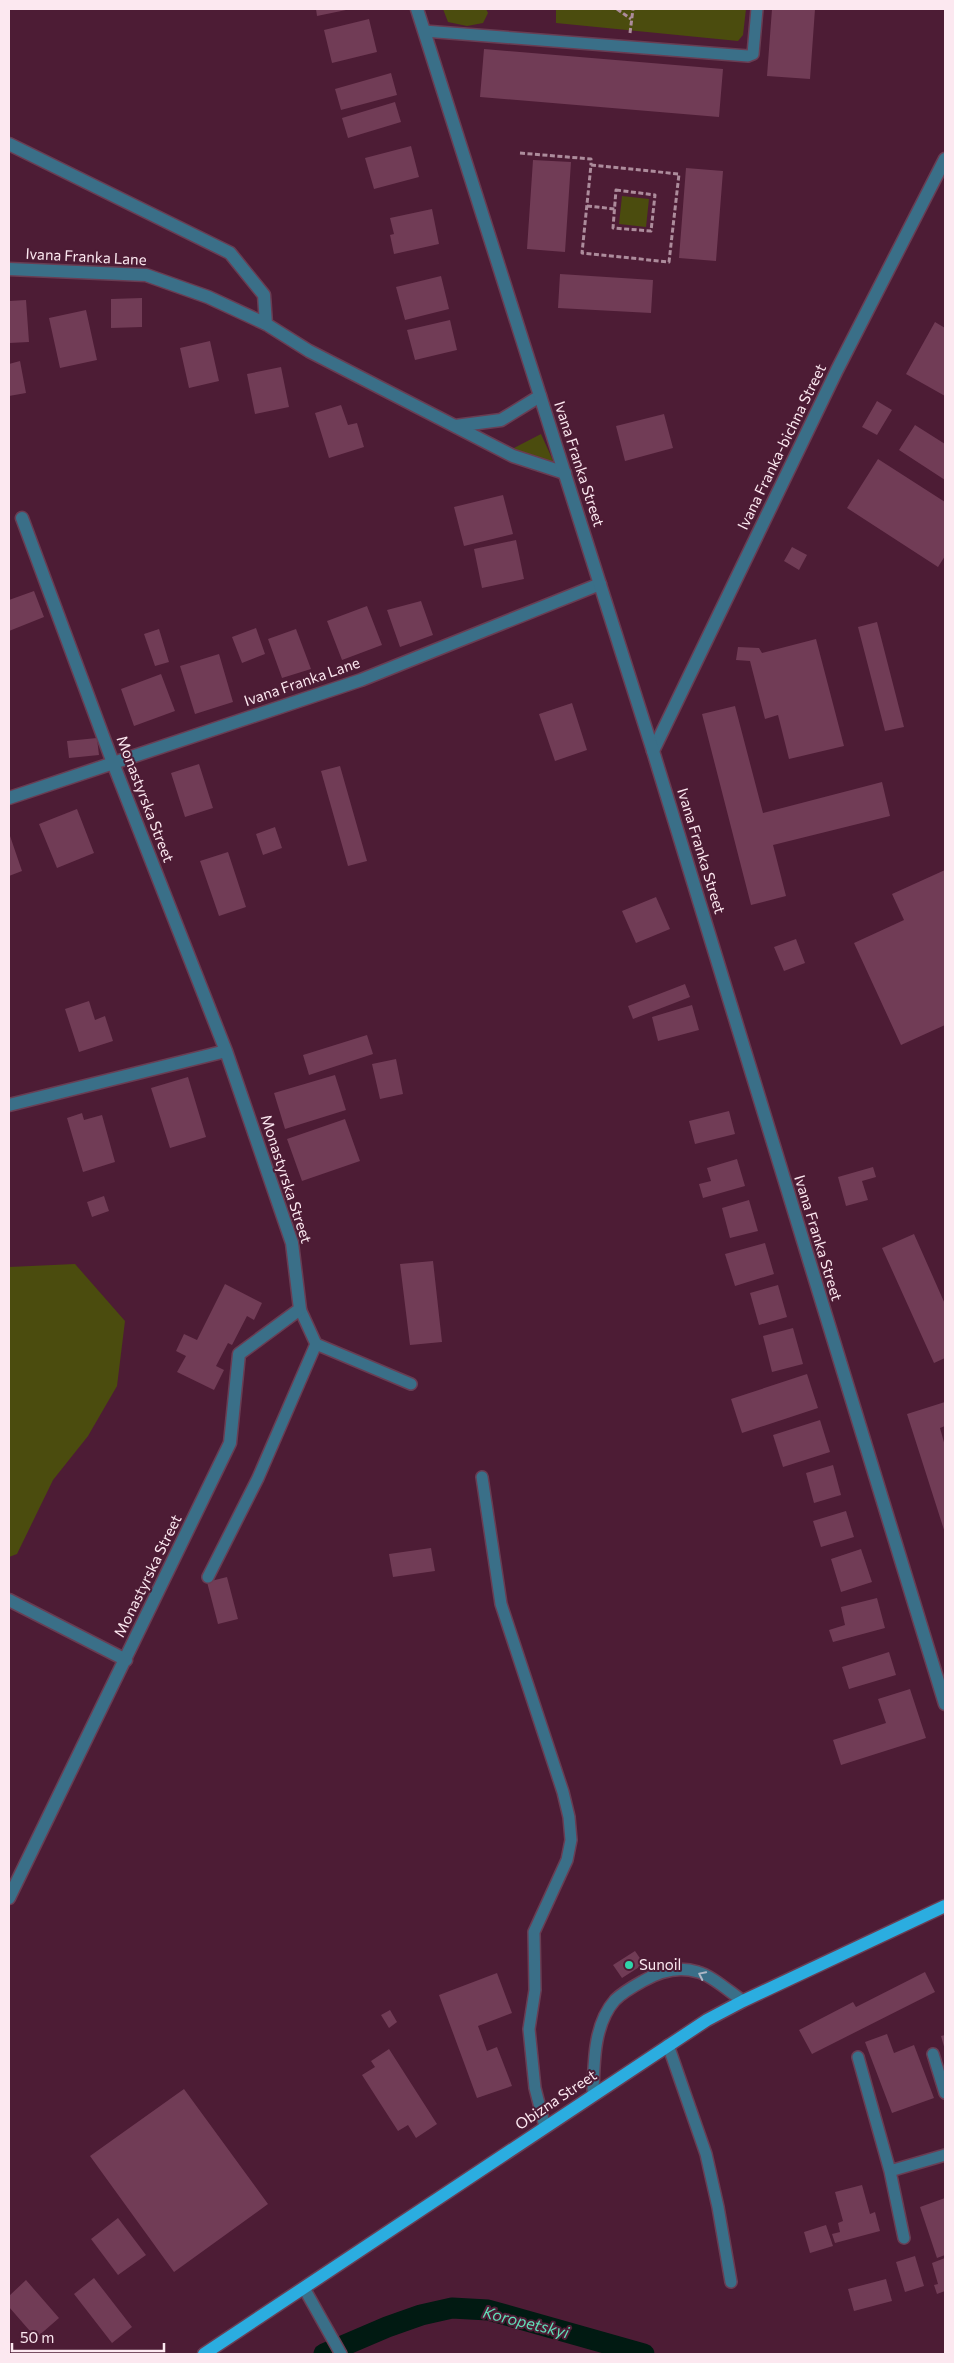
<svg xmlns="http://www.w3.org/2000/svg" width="954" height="2363" font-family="Commissioner,sans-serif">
	<rect width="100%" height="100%" fill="#4d1c35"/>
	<!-- green -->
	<path fill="#4b4c0e" d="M 443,9 L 486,9 L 488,13 L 483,23 L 467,26 L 448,22 Z
		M 556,9 L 746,9 L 743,35 L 738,41 L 556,23 Z
		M 622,196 L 649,199 L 646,227 L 619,224 Z
		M 541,434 L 555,465 L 512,449 Z
		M 75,1264 L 125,1321 L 117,1386 L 88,1436 L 53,1480 L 17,1554 L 9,1557 L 9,1267 Z"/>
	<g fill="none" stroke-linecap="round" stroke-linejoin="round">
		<!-- canal -->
		<path stroke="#011a12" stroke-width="21" d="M 324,2354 L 387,2327 L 421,2315 L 452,2308 L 488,2310 L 644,2354"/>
	</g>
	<!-- building -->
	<path fill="#713c56" d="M 316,9 L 346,9 L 346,10 L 317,16 Z
		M 772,9 L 815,9 L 810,79 L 767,76 Z
		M 369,19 L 377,52 L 332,63 L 324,30 Z
		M 484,49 L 723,69 L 719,117 L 480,97 Z
		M 391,73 L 397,95 L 341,110 L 335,89 Z
		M 395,102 L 401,122 L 348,138 L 342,118 Z
		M 411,146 L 419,177 L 374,189 L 365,158 Z
		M 533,160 L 571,162 L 565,252 L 527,249 Z
		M 686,168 L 723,171 L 716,261 L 679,258 Z
		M 432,209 L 439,244 L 394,254 L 390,235 L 394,234 L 390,218 Z
		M 560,274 L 653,280 L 651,313 L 558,308 Z
		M 441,276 L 449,309 L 405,320 L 396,287 Z
		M 142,298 L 142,327 L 111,328 L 111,299 Z
		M 26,300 L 29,342 L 9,343 L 9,301 Z
		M 86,310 L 97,360 L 60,368 L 49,318 Z
		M 450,320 L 457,350 L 415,360 L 407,330 Z
		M 935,322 L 945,328 L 945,396 L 906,374 Z
		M 210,341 L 219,381 L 189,388 L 180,348 Z
		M 20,361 L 26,393 L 9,396 L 9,364 Z
		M 281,367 L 289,407 L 255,414 L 247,374 Z
		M 877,401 L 892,410 L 877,435 L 862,427 Z
		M 341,405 L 348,425 L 357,423 L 364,447 L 329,458 L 315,413 Z
		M 664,414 L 673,448 L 625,461 L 616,426 Z
		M 915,425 L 945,444 L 945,480 L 899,450 Z
		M 878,459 L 945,502 L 945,556 L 938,567 L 847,508 Z
		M 503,495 L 513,534 L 464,546 L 454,507 Z
		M 516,540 L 524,579 L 482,588 L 474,549 Z
		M 792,547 L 807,555 L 799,570 L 784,561 Z
		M 34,591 L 44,617 L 9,631 L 9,600 Z
		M 421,601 L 433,635 L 400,647 L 387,610 Z
		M 367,606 L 382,645 L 342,660 L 327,621 Z
		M 877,622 L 904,727 L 885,731 L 858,627 Z
		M 256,628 L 265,654 L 242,663 L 232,637 Z
		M 159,629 L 169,662 L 155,666 L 144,634 Z
		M 296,629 L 311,669 L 282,678 L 268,639 Z
		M 816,639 L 844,746 L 789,759 L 778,715 L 765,719 L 750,661 L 736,660 L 738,647 L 759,648 L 762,653 Z
		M 219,654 L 233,702 L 195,714 L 180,666 Z
		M 161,674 L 175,711 L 134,726 L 121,689 Z
		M 572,703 L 587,750 L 555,761 L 539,714 Z
		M 735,706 L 763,813 L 882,782 L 890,816 L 773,845 L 786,896 L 751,905 L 702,714 Z
		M 97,738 L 99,755 L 69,758 L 67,741 Z
		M 199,764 L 213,808 L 185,817 L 171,773 Z
		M 340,766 L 367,861 L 348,866 L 321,771 Z
		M 77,809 L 94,853 L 57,868 L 39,824 Z
		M 275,827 L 282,848 L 263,855 L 256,834 Z
		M 9,833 L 22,871 L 9,876 Z
		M 228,852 L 246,907 L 219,916 L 200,861 Z
		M 945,870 L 945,1025 L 901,1045 L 854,943 L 904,920 L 892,894 Z
		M 656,897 L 670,929 L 636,943 L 622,911 Z
		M 796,939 L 805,963 L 784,971 L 774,947 Z
		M 685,984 L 690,997 L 633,1019 L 628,1006 Z
		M 89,1001 L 95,1020 L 105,1016 L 113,1041 L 79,1052 L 65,1009 Z
		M 692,1005 L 699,1030 L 658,1041 L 652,1017 Z
		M 367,1035 L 373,1054 L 309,1075 L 303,1055 Z
		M 396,1059 L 403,1094 L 380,1099 L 372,1064 Z
		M 335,1075 L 346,1110 L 285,1129 L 274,1093 Z
		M 188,1077 L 206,1137 L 170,1148 L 151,1088 Z
		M 729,1111 L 735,1134 L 695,1144 L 689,1121 Z
		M 82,1113 L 84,1120 L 102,1115 L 115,1162 L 83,1172 L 67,1118 Z
		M 345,1119 L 360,1161 L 302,1181 L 287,1139 Z
		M 737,1159 L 745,1186 L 703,1198 L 699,1184 L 711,1181 L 707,1168 Z
		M 873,1167 L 876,1177 L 862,1181 L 868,1200 L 846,1206 L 838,1177 Z
		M 104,1196 L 109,1211 L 92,1217 L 87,1202 Z
		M 749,1200 L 758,1231 L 730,1238 L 722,1208 Z
		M 914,1234 L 945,1304 L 945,1358 L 934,1363 L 882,1248 Z
		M 765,1243 L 774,1274 L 735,1286 L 725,1254 Z
		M 433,1261 L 442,1342 L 410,1345 L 400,1264 Z
		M 225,1284 L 262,1303 L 254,1320 L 247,1316 L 232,1345 L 228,1343 L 216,1366 L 224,1370 L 214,1390 L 177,1372 L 186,1356 L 176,1351 L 184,1334 L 197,1340 Z
		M 778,1285 L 787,1317 L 759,1325 L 750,1293 Z
		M 793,1328 L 803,1364 L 772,1372 L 763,1336 Z
		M 807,1374 L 818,1408 L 742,1433 L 731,1399 Z
		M 945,1402 L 945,1426 L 940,1428 L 945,1446 L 945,1533 L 907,1414 Z
		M 820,1420 L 830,1452 L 783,1467 L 773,1435 Z
		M 833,1465 L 841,1495 L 814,1503 L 806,1473 Z
		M 846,1511 L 854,1537 L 821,1547 L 813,1521 Z
		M 431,1548 L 435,1571 L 393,1577 L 389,1554 Z
		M 861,1549 L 872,1582 L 841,1592 L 831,1559 Z
		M 227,1577 L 238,1619 L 218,1624 L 207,1582 Z
		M 877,1598 L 885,1628 L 833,1642 L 829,1630 L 845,1625 L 841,1607 Z
		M 889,1652 L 896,1675 L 849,1689 L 842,1667 Z
		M 910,1689 L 926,1738 L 841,1765 L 833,1740 L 886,1723 L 878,1699 Z
		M 635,1951 L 644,1964 L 622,1978 L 613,1965 Z
		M 925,1972 L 935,1992 L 812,2054 L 799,2030 L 853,2002 L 856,2007 Z
		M 497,1973 L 512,2013 L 478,2026 L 487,2051 L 497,2047 L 512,2086 L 477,2098 L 439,1995 Z
		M 390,2010 L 397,2022 L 389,2028 L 381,2015 Z
		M 887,2034 L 894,2053 L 914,2045 L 934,2098 L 892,2113 L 865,2042 Z
		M 945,2035 L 945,2050 L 941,2036 Z
		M 389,2049 L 437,2124 L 416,2138 L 408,2125 L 398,2131 L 362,2075 L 375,2067 L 371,2061 Z
		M 184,2089 L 268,2204 L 174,2272 L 90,2156 Z
		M 862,2185 L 870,2214 L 875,2212 L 880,2231 L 835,2243 L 832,2234 L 840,2232 L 838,2223 L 843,2221 L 835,2192 Z
		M 945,2198 L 945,2255 L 937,2258 L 920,2207 Z
		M 118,2218 L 146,2255 L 118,2275 L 91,2239 Z
		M 826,2225 L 833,2246 L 810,2253 L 804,2232 Z
		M 915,2256 L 924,2286 L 905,2292 L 896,2262 Z
		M 945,2258 L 945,2291 L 937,2294 L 934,2285 L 938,2284 L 932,2263 Z
		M 94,2278 L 132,2327 L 112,2343 L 74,2294 Z
		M 886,2279 L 892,2301 L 854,2311 L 848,2289 Z
		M 26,2280 L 59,2318 L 36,2338 L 9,2307 L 9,2296 Z"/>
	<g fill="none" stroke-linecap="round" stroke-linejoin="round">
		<!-- service casing -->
		<g stroke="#693d53" stroke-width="14">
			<path id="service" d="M 424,31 L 748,56 L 753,54 L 757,9
				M 316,1344 L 411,1384
				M 482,1477 L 501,1604 L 563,1792 L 569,1817 L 571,1840 L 567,1860 L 534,1932 L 535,1990 L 529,2029 L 535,2088 L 545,2127
				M 208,1577 L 258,1478 L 316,1344 L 300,1309
				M 668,2045 L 706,2154 L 718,2207 L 731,2282
				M 933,2054 L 945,2093
				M 858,2057 L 890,2171 L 904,2238
				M 593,2095 C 594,2064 593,2025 615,2000 C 623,1992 634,1986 643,1981 C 660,1971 679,1966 698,1972 C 711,1975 731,1993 743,2001
				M 890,2171 L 945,2155
				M 304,2288 L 341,2354"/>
		</g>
		<!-- minor casing -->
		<g stroke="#693d53" stroke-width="15">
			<path id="minor" d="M 9,144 L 230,253 L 264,295 L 266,324
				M 9,269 L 146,275 L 208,297 L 266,324 L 309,351 L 513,456 L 565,473
				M 455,426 L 501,420 L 540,396
				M 653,751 L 837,370 L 945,159
				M 9,798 L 361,680 L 600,584
				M 9,1105 L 226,1051
				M 9,1600 L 126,1660
				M 9,1898 L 230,1443 L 239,1354 L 300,1309 L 292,1243 L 226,1051 L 113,763 L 22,518"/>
		</g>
		<!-- tertiary casing -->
		<g stroke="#693d53" stroke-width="15">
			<path id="tertiary" d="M 417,9 L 653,751 L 945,1704"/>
		</g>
		<!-- primary casing -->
		<g stroke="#693d53" stroke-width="15">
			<path id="primary" d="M 204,2354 L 707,2020 L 743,2001 L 945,1906"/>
		</g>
		<!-- path -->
		<path stroke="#ad8c9c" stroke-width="3" stroke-dasharray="5 2.5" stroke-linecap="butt" d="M 617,9 L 631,19
			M 630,33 L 633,9
			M 520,153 L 591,159 L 591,165
			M 591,165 L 679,174 L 669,262 L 582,253 Z
			M 616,190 L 655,195 L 651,231 L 613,228 Z
			M 587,206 L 615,209"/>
		<!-- service -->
		<use href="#service" stroke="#3a6f88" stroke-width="11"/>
		<!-- minor -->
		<use href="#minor" stroke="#3a6f88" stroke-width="12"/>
		<!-- tertiary -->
		<use href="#tertiary" stroke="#3a6f88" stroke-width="12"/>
		<!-- primary -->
		<use href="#primary" stroke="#2bade0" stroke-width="12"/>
	</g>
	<!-- one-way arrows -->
	<defs><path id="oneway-chevron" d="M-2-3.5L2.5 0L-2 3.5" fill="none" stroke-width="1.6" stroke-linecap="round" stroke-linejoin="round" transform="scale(1.25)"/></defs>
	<use stroke="#aeb8c6" href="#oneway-chevron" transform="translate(702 1975) rotate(-154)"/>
	<!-- markers -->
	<circle fill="#2fd4aa" stroke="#4d1c35" stroke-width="2" cx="629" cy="1965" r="5"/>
	<g text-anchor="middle" stroke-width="4" stroke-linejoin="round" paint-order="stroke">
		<!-- street labels -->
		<g font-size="15" fill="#fce8f0" stroke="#4d1c35">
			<text transform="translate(86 257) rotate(3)" y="5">Ivana Franka Lane</text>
			<text transform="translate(782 447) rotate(-64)" y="5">Ivana Franka-bichna Street</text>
			<text transform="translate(579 464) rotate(72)" y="5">Ivana Franka Street</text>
			<text transform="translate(302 682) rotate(-19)" y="5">Ivana Franka Lane</text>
			<text transform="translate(145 799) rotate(69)" y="5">Monastyrska Street</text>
			<text transform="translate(701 851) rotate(73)" y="5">Ivana Franka Street</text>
			<text transform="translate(286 1179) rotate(72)" y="5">Monastyrska Street</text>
			<text transform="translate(818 1238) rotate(73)" y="5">Ivana Franka Street</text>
			<text transform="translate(148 1576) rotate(-64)" y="5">Monastyrska Street</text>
			<text transform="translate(556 2100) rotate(-34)" y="5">Obizna Street</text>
		</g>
		<!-- poi labels -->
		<g font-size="15" fill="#fce8f0" stroke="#4d1c35" text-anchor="start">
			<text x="639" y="1970">Sunoil</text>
		</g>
		<!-- water labels -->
		<g font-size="16" font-style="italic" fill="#61dbb6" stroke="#4d1c35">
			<text transform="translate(526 2322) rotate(14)" y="6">Koropetskyi</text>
		</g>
	</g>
	<!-- border -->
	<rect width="954" height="2363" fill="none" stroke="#fce8f0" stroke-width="20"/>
	<!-- scale -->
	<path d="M12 2343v8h152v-8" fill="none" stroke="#fce8f0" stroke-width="2.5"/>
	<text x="20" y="2343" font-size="15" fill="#fce8f0" stroke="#4d1c35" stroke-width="4" paint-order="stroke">50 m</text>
</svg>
